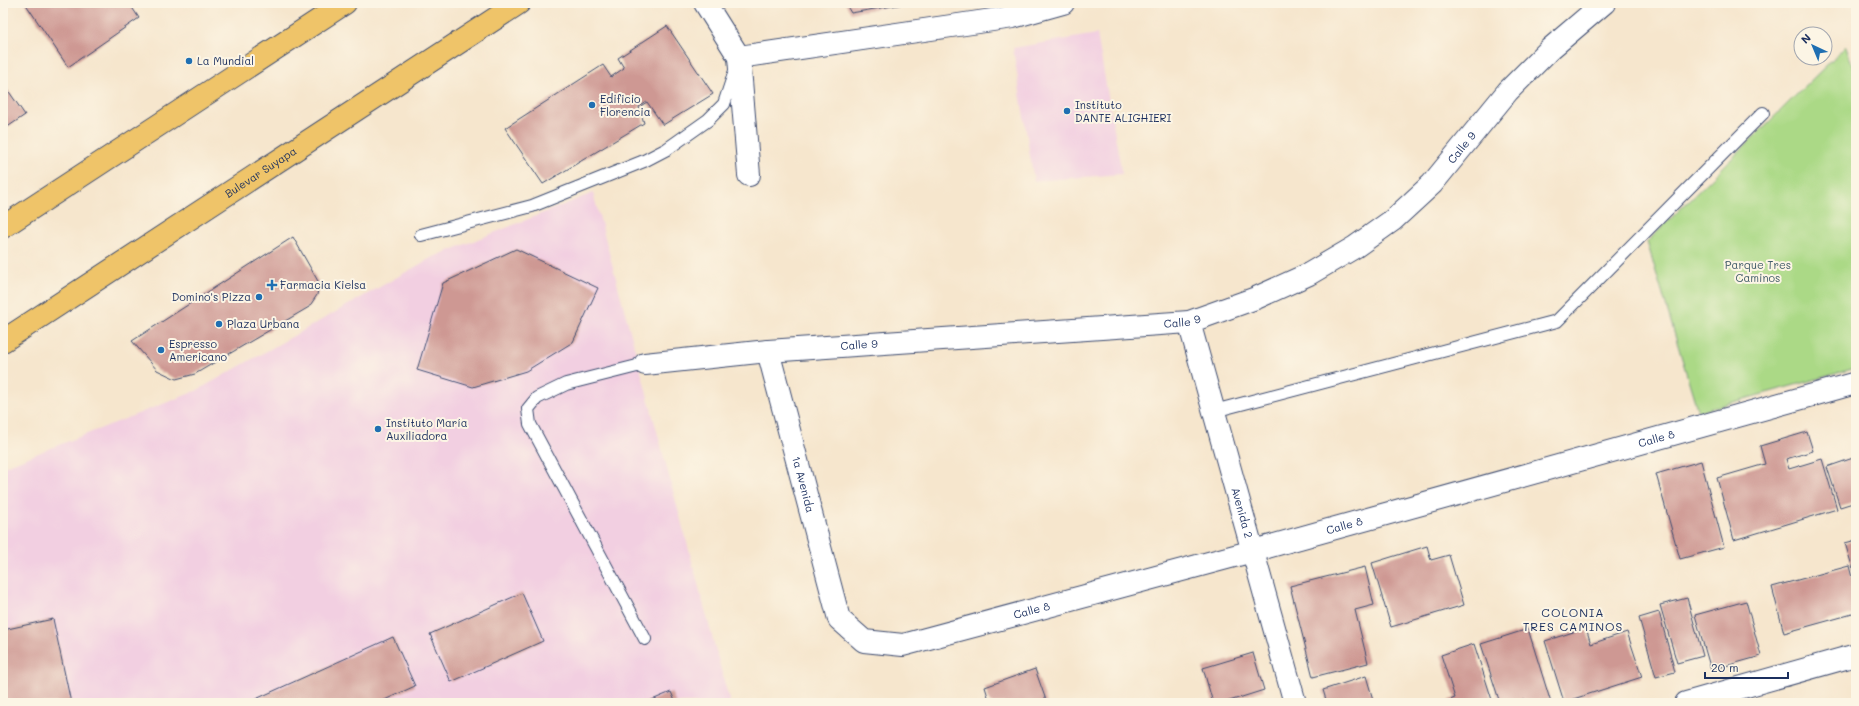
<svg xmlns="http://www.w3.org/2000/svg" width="1859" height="706" font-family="Mali,sans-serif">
	<rect width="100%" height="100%" fill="#fcf5e5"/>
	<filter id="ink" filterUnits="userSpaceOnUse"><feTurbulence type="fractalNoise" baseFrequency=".025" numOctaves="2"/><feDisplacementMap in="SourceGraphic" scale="8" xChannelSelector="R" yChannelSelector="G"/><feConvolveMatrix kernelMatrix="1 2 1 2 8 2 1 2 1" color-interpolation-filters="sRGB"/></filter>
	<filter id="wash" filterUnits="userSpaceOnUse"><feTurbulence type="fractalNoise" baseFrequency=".012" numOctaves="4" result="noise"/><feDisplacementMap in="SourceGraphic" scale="16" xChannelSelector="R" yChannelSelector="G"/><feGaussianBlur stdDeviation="0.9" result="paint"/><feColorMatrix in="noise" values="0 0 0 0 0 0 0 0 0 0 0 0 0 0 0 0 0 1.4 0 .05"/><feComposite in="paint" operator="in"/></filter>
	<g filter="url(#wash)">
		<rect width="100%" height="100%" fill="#f6e6cd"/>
		<!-- built -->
		<path fill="#f2cfe1" d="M 1097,34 L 1122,174 L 1034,181 L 1013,48 Z
			M 593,193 L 730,703 L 3,703 L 3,467 L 196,391 L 431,258 Z"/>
		<!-- green -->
		<path fill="#abd986" stroke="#638472" d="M 1846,46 L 1856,78 L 1856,368 L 1698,412 L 1647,242 Z"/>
		<g id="blocks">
			<!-- building -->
			<path fill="#ce9893" d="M 25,3 L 129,3 L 139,18 L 68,67 Z
				M 845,3 L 904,3 L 904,4 L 851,13 Z
				M 667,26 L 713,94 L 663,125 L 647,102 L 639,107 L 644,123 L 543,184 L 505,128 L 603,65 L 611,77 L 624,68 L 618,58 Z
				M 3,83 L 25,115 L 3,130 Z
				M 293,237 L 319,283 L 317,295 L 309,307 L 195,374 L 176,379 L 157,370 L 132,341 Z
				M 516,249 L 598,288 L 573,342 L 526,371 L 473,387 L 417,370 L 443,283 Z
				M 1807,432 L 1813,451 L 1786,459 L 1789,469 L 1822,459 L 1837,509 L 1734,540 L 1717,478 L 1765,464 L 1760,446 Z
				M 1856,457 L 1856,502 L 1840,507 L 1827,467 Z
				M 1701,461 L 1724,547 L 1680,559 L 1656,474 Z
				M 1856,540 L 1856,579 L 1845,543 Z
				M 1427,546 L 1431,560 L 1449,555 L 1464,605 L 1391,627 L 1372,563 Z
				M 1849,566 L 1856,593 L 1856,613 L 1784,633 L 1772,587 Z
				M 1365,567 L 1374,605 L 1355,610 L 1368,663 L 1313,677 L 1290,586 Z
				M 522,593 L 543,641 L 451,682 L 430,634 Z
				M 1687,598 L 1703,656 L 1677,663 L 1660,605 Z
				M 1746,601 L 1761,656 L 1711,670 L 1695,615 Z
				M 1659,612 L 1675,672 L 1656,677 L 1639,618 Z
				M 53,619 L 71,703 L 3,703 L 3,630 Z
				M 1586,628 L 1591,644 L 1627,632 L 1642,677 L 1564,702 L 1545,641 Z
				M 1528,629 L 1551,703 L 1526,703 L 1524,699 L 1511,703 L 1500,703 L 1481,644 Z
				M 393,637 L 415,686 L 378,703 L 247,703 Z
				M 1474,644 L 1493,703 L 1442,703 L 1455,698 L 1441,655 Z
				M 1253,653 L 1264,690 L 1223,703 L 1213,703 L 1203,668 Z
				M 1035,669 L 1047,703 L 990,703 L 985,687 Z
				M 1366,676 L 1374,703 L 1327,703 L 1323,690 Z
				M 671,692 L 676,703 L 645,703 Z"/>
		</g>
	</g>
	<g filter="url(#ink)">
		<use href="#blocks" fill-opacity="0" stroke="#3c4a6f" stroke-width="1"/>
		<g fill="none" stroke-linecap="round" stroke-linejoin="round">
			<!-- service casing -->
			<g stroke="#3c4a6f" stroke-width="14">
				<path id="service" d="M 421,235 L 532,206 L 644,161 L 667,149 L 708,120 L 724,104 L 735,71
					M 1214,411 L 1557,321 L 1763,113
					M 645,639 L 530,424 L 528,409 L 537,398 L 566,384 L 645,364"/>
			</g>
			<!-- minor casing -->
			<g stroke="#3c4a6f" stroke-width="24">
				<g id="minor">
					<path d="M 705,3 L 739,57 L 749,175"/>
					<path d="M 739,57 L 1013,17 L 1063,3"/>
					<path id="s1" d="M 1189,322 L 1295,703"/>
					<path id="s2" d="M 768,351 L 839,619 L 864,641 L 903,645 L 1253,551 L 1856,383"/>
					<path id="s3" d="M 645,364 L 768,351 L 1189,322 L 1256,298 L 1309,274 L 1355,247 L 1393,220 L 1432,184 L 1508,91 L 1550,49 L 1604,3"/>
					<path d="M 1686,703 L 1856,655"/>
				</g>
			</g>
			<!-- primary casing -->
			<g stroke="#3c4a6f" stroke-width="24">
				<g id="primary">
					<path d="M 3,227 L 345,3"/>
					<path id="s4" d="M 3,341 L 519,3"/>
				</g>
			</g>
			<!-- service -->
			<use href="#service" stroke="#fff" stroke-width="12"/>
			<!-- minor -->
			<use href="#minor" stroke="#fff" stroke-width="22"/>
			<!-- primary -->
			<use href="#primary" stroke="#efc469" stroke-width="22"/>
		</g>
	</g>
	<!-- markers -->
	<g fill="#1f6fb2" stroke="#fcf5e5" stroke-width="1.5">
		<circle cx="189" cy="61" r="4"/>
		<circle cx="592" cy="105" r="4"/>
		<circle cx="1067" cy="111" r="4"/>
		<path d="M270 279h4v4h4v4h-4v4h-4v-4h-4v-4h4z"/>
		<circle cx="259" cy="297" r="4"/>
		<circle cx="219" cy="324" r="4"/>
		<circle cx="161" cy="350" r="4"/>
		<circle cx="378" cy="429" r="4"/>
	</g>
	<g text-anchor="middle" stroke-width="4" stroke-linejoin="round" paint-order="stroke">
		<!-- poi labels -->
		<g font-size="11" fill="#1b2f5e" stroke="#fcf5e5" text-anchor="start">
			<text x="197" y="65">La Mundial</text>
			<text x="600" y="103">Edificio<tspan x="600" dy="13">Florencia</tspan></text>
			<text x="1075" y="109">Instituto<tspan x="1075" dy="13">DANTE ALIGHIERI</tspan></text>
			<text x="280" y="289">Farmacia Kielsa</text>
			<text x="251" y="301" text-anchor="end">Domino's Pizza</text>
			<text x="227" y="328">Plaza Urbana</text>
			<text x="169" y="348">Espresso<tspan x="169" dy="13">Americano</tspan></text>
			<text x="386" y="427">Instituto María<tspan x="386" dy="13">Auxiliadora</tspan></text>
		</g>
		<!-- street labels -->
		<g font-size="11" fill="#1b2f5e" stroke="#fcf5e5">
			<text dy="4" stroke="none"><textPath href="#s3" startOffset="875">Calle 9</textPath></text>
			<text dy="4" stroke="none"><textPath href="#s4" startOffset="308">Bulevar Suyapa</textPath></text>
			<text dy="4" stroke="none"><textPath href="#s3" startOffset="539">Calle 9</textPath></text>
			<text dy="4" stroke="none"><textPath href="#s3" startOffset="215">Calle 9</textPath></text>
			<text dy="4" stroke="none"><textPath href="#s2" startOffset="1131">Calle 8</textPath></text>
			<text dy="4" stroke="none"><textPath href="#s2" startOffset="138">1a Avenida</textPath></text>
			<text dy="4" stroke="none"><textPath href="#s1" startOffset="198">Avenida 2</textPath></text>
			<text dy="4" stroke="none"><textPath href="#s2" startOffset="807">Calle 8</textPath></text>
			<text dy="4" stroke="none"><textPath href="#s2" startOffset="483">Calle 8</textPath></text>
		</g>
		<!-- park labels -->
		<g font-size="11" fill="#3f5a68" stroke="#fcf5e5">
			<text x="1758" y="269">Parque Tres<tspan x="1758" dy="13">Caminos</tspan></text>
		</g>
		<!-- neighbourhood labels -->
		<g font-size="12" letter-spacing="1" fill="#1b2f5e" stroke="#fcf5e5">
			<text x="1573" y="617">COLONIA<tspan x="1573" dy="14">TRES CAMINOS</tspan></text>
		</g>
	</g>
	<!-- margin -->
	<rect width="1859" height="706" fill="none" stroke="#fcf5e5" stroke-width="16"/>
	<!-- north arrow -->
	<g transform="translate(1813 46) rotate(316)"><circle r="19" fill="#fcf5e5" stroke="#a2a6af"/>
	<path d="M0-3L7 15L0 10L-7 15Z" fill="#1f6fb2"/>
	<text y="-6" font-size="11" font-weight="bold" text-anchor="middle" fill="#1b2f5e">N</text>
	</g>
	<!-- scale -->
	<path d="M1705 672v6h83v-6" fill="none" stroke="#1b2f5e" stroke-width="2"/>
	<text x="1711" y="672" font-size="12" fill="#1b2f5e" stroke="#fcf5e5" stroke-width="3" paint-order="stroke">20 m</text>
</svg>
